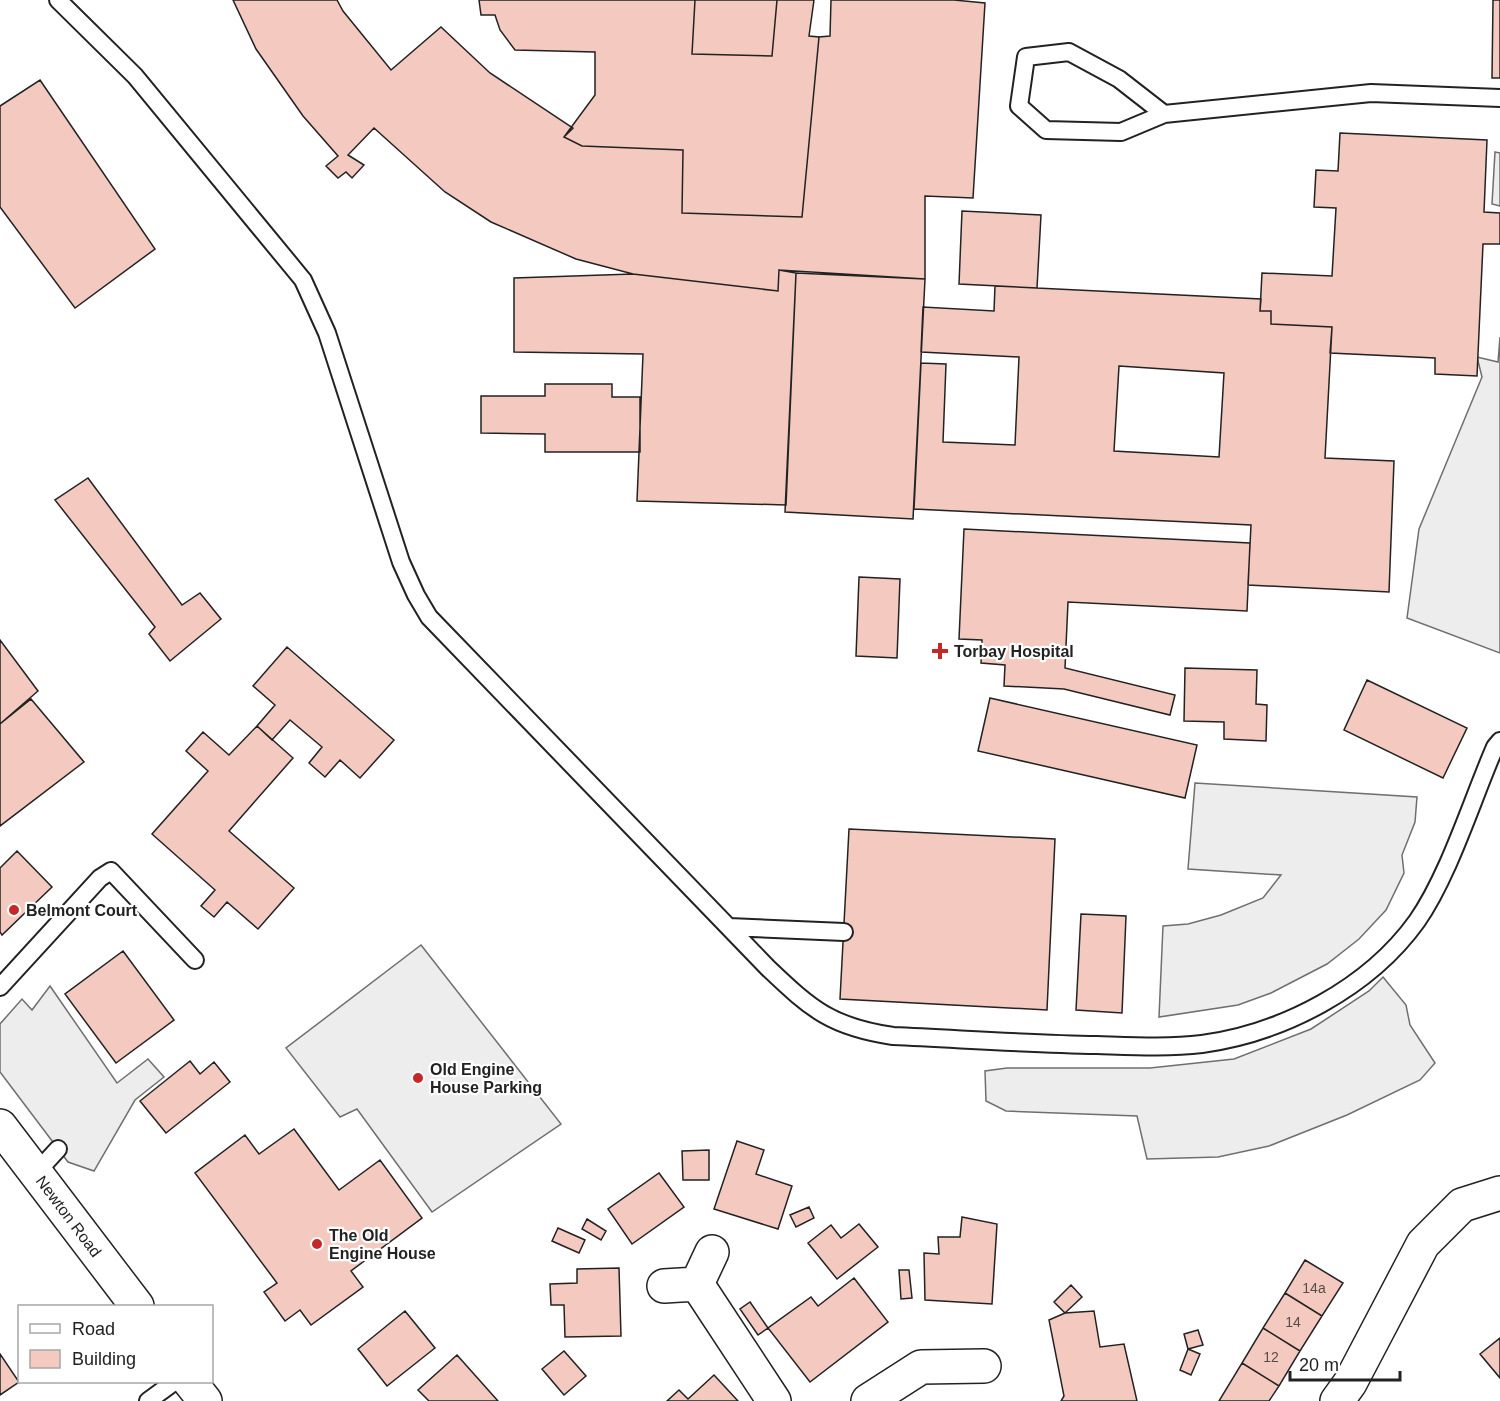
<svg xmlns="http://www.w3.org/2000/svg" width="1500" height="1401" font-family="Helvetica,sans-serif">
	<rect width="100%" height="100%" fill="#fff"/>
	<!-- parking -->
	<path fill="#ededed" stroke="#6f6f6f" stroke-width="1.5" d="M 1495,152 L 1500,153 L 1500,206 L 1492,204 Z
		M 1500,337 L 1500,653 L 1407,618 L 1419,529 L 1482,377 L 1477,357 L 1498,362 Z
		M 1195,783 L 1417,797 L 1415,822 L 1402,855 L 1404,873 L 1386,910 L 1359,939 L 1327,964 L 1271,993 L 1238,1005 L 1159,1017 L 1163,926 L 1188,924 L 1221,915 L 1263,898 L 1281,875 L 1188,869 Z
		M 421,945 L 561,1124 L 432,1212 L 357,1109 L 340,1117 L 286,1048 Z
		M 1383,977 L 1406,1005 L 1410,1025 L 1435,1063 L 1420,1080 L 1347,1115 L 1269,1146 L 1218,1157 L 1147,1159 L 1137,1116 L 1006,1111 L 986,1101 L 985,1071 L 1007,1068 L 1150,1068 L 1234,1059 L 1311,1029 L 1369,991 Z
		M 50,986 L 117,1083 L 148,1059 L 164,1077 L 135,1100 L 94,1171 L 68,1162 L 0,1072 L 0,1024 L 22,999 L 32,1010 Z"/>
	<!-- building -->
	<path fill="#f3c9c0" stroke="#222" stroke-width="1.5" fill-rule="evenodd" d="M 233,0 L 337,0 L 343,11 L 391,70 L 441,27 L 490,73 L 573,128 L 564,137 L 582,146 L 683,150 L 682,213 L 802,217 L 819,37 L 830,36 L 831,0 L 954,0 L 985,3 L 973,198 L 925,196 L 925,279 L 779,270 L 778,291 L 633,274 L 576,259 L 491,222 L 445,192 L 374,128 L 348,155 L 364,165 L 352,178 L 346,172 L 338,178 L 326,166 L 338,156 L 303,116 L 256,49 Z
		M 479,0 L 695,0 L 692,54 L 772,56 L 777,0 L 814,0 L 809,36 L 819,37 L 802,217 L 682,213 L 683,150 L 582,146 L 564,137 L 595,95 L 595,52 L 515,50 L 500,30 L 495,15 L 481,15 Z
		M 695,0 L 777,0 L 772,56 L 692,54 Z
		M 1500,0 L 1500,78 L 1492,78 L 1493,0 Z
		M 40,80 L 155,249 L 75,308 L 0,207 L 0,106 Z
		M 1340,133 L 1487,140 L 1484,212 L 1500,213 L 1500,244 L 1483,244 L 1477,376 L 1435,374 L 1435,358 L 1330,353 L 1332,327 L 1271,324 L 1271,311 L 1260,311 L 1262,273 L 1332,276 L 1336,208 L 1314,207 L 1316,170 L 1338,171 Z
		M 962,211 L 1041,215 L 1037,288 L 959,284 Z
		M 779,270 L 796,273 L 786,505 L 637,501 L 643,354 L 514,352 L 514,278 L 633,274 L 778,291 Z
		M 796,273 L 925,279 L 913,519 L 785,512 Z
		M 995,286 L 1261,299 L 1260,311 L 1271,311 L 1271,324 L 1332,327 L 1325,458 L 1394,461 L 1389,592 L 1248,585 L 1251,525 L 914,509 L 921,363 L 946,364 L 943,442 L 1015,445 L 1019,357 L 921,352 L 923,307 L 994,311 ZM 1119,366 L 1224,373 L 1219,457 L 1114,451 Z
		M 545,384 L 612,384 L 612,397 L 640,397 L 640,452 L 545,452 L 545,434 L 481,433 L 481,396 L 545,396 Z
		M 88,478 L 182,605 L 200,593 L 221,619 L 170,661 L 149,634 L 155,627 L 55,500 Z
		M 964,529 L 1250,543 L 1247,611 L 1068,602 L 1065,668 L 1175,695 L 1170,715 L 1064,689 L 1004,686 L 1005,665 L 981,663 L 982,640 L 959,639 Z
		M 859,577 L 900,579 L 897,658 L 856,656 Z
		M 0,640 L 38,691 L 0,724 Z
		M 287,647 L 394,740 L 360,778 L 340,760 L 325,777 L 309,763 L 322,747 L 290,720 L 272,740 L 257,726 L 275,705 L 253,686 Z
		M 1185,668 L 1257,670 L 1256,704 L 1267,705 L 1266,741 L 1224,739 L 1224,722 L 1184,721 Z
		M 1367,680 L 1467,728 L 1443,778 L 1344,730 Z
		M 990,698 L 1197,745 L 1185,798 L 978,751 Z
		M 31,699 L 84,762 L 0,826 L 0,724 Z
		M 257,726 L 293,758 L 229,831 L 294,888 L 258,929 L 227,902 L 214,917 L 201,906 L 215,890 L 152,834 L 208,771 L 186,751 L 203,732 L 229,755 Z
		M 849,829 L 1055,839 L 1047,1010 L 840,999 Z
		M 17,851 L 52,887 L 2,935 L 0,932 L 0,868 Z
		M 1081,914 L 1126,916 L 1122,1013 L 1076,1010 Z
		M 123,951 L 174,1020 L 116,1063 L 65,994 Z
		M 190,1061 L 200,1074 L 214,1062 L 230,1082 L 166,1133 L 140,1101 Z
		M 294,1129 L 339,1190 L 380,1160 L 422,1218 L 351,1271 L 363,1287 L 311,1325 L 300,1310 L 285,1321 L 264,1292 L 277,1283 L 195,1173 L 245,1135 L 259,1154 Z
		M 737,1141 L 764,1150 L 756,1174 L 792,1186 L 778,1229 L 714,1209 Z
		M 709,1150 L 709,1180 L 683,1180 L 682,1151 Z
		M 659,1173 L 684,1207 L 632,1244 L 608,1209 Z
		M 809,1207 L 814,1218 L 796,1227 L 790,1215 Z
		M 962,1217 L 997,1224 L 992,1304 L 925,1300 L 924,1253 L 939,1254 L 938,1237 L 960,1237 Z
		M 587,1219 L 606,1231 L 601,1240 L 582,1229 Z
		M 859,1224 L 878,1247 L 837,1279 L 808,1243 L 831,1225 L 841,1238 Z
		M 558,1228 L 585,1240 L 579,1253 L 552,1241 Z
		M 1305,1260 L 1343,1283 L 1322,1316 L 1285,1293 Z
		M 619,1268 L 621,1336 L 565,1337 L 564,1305 L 551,1305 L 550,1284 L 577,1283 L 577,1269 Z
		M 899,1270 L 909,1270 L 912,1298 L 901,1299 Z
		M 854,1278 L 888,1322 L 810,1382 L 768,1328 L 811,1297 L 818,1306 Z
		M 1071,1285 L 1082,1297 L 1065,1313 L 1054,1302 Z
		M 1285,1293 L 1322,1316 L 1300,1351 L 1263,1328 Z
		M 750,1302 L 768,1328 L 758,1335 L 740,1309 Z
		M 405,1311 L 435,1348 L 387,1386 L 358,1349 Z
		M 1094,1311 L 1100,1347 L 1124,1344 L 1137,1401 L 1061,1401 L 1064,1396 L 1049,1320 L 1065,1313 Z
		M 1263,1328 L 1300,1351 L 1279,1386 L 1242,1363 Z
		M 1198,1330 L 1203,1345 L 1188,1349 L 1184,1334 Z
		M 1500,1338 L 1500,1378 L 1480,1354 Z
		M 1188,1349 L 1200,1354 L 1191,1375 L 1180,1370 Z
		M 564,1351 L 586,1376 L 564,1395 L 542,1369 Z
		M 0,1354 L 19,1382 L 0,1395 Z
		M 457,1355 L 498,1401 L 429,1401 L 418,1390 Z
		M 1242,1363 L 1279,1386 L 1269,1401 L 1219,1401 Z
		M 714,1375 L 738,1401 L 667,1401 L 679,1390 L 688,1399 Z"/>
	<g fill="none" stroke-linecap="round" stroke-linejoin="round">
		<!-- service casing -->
		<g stroke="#222" stroke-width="20">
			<path id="service" d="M 58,0 L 135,76 L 303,280 L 327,333 L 401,562 L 416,595 L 429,617 L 768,968 C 812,1010 832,1027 893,1036 C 961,1039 1029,1044 1097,1045 C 1131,1046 1168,1048 1202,1044 C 1283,1033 1369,988 1417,921 C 1449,875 1472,800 1495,747 L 1500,741
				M 1164,114 L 1119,79 L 1069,52 L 1026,57 L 1019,106 L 1046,130 L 1121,132 L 1164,114 L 1371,93 L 1500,98
				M 729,927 L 844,932
				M 0,987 L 100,878 L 111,871 L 195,960
				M 36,1173 L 58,1149
				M 148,1401 L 174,1382"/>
		</g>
		<!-- minor casing -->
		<g stroke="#222" stroke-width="36">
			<path id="minor" d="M 697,1284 L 712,1252
				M 664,1286 L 697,1284 L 774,1401
				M 868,1401 L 921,1367 L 984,1366"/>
		</g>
		<!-- tertiary casing -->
		<g stroke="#222" stroke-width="36">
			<path id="tertiary" d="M 0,1126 L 137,1306
				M 190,1382 L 205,1401
				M 1337,1401 L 1350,1383 L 1423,1244 L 1462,1205 L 1500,1193"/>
		</g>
		<!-- service -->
		<use href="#service" stroke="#fff" stroke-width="16"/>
		<!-- minor -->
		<use href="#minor" stroke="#fff" stroke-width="33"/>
		<!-- tertiary -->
		<use href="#tertiary" stroke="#fff" stroke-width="33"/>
	</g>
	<!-- markers -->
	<g fill="#c62828" stroke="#fff" stroke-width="2">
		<path d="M937 642h6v6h6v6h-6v6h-6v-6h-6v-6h6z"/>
		<circle cx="14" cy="910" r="6"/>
		<circle cx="418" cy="1078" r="6"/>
		<circle cx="317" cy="1244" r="6"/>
	</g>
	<g text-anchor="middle" stroke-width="4.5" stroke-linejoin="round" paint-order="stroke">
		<!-- number labels -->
		<g font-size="14" fill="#564c4a">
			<text x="1314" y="1293">14a</text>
			<text x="1293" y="1327">14</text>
			<text x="1271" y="1362">12</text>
		</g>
		<!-- poi labels -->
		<g font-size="16" font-weight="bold" fill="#222" stroke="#fff" text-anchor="start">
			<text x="954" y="657">Torbay Hospital</text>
			<text x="26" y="916">Belmont Court</text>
			<text x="430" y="1075">Old Engine<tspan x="430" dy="18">House Parking</tspan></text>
			<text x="329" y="1241">The Old<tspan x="329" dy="18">Engine House</tspan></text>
		</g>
		<!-- street labels -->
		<g font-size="16" fill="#222" stroke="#fff">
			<text transform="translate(69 1216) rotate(53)" y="6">Newton Road</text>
		</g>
	</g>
	<!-- legend -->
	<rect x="18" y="1305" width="195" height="78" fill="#ffffff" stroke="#a7a7a7" stroke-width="1.5"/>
	<rect x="30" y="1324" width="30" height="9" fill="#ffffff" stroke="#a7a7a7" stroke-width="1.5"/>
	<text x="72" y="1335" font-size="18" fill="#222222">Road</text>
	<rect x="30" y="1350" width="30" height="18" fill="#f3c9c0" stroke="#a7a7a7" stroke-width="1.5"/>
	<text x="72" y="1365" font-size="18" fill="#222222">Building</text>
	<!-- scale -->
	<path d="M1290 1371v9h110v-9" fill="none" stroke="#222222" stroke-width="3"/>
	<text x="1299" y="1371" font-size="18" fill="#222222" stroke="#ffffff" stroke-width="4.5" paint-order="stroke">20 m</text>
</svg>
